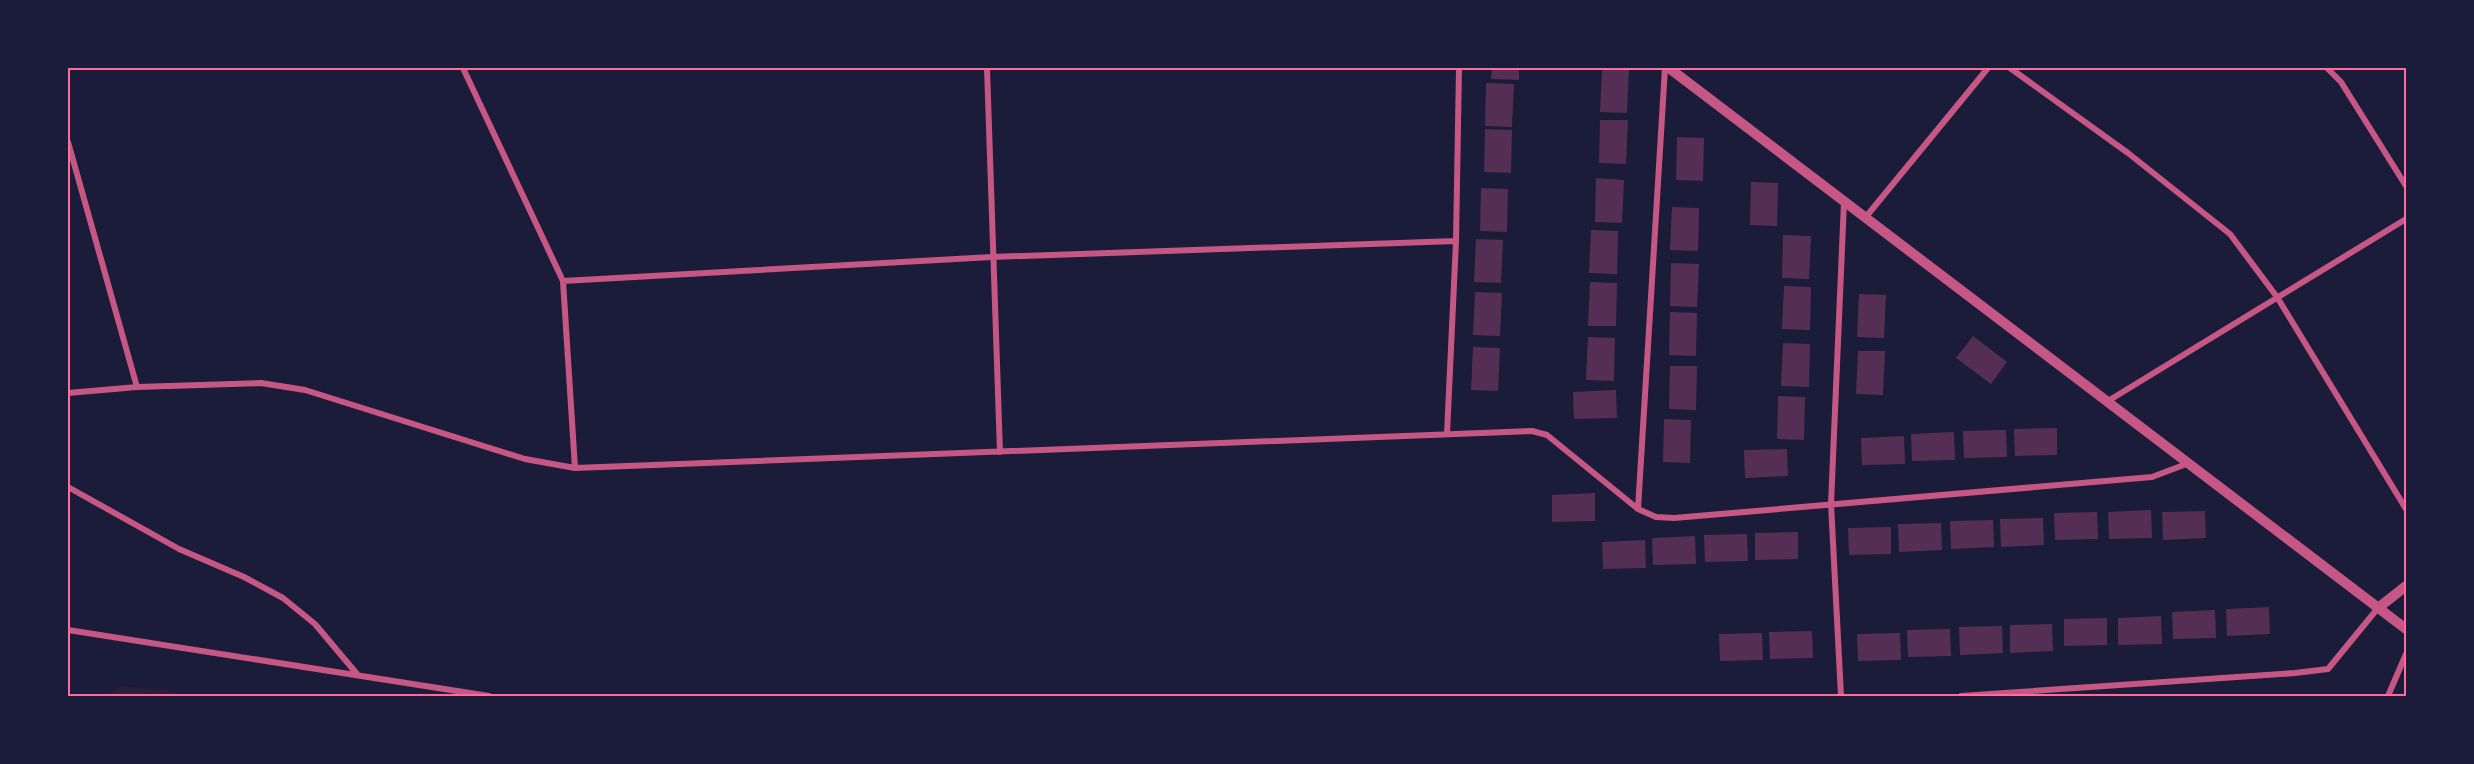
<svg xmlns="http://www.w3.org/2000/svg" width="2474" height="764" font-family="'Roboto Condensed',sans-serif">
	<rect width="100%" height="100%" fill="#1b1b3a"/>
	<!-- green -->
	<path fill="#2a1e3b" d="M 121,686 L 168,690 L 183,696 L 103,696 Z"/>
	<!-- building -->
	<path fill="#542f53" d="M 1492,68 L 1519,68 L 1519,80 L 1491,79 Z
		M 1602,69 L 1629,70 L 1627,113 L 1600,112 Z
		M 1486,83 L 1514,84 L 1512,127 L 1485,126 Z
		M 1600,120 L 1628,120 L 1626,164 L 1599,163 Z
		M 1485,129 L 1512,130 L 1511,173 L 1484,172 Z
		M 1677,137 L 1704,138 L 1703,181 L 1676,180 Z
		M 1596,178 L 1624,180 L 1622,223 L 1595,222 Z
		M 1751,182 L 1778,183 L 1777,226 L 1750,225 Z
		M 1481,188 L 1508,189 L 1507,232 L 1480,231 Z
		M 1672,207 L 1699,208 L 1698,251 L 1670,250 Z
		M 1591,230 L 1618,231 L 1617,274 L 1589,273 Z
		M 1783,235 L 1811,236 L 1809,279 L 1782,278 Z
		M 1476,239 L 1503,240 L 1501,283 L 1474,282 Z
		M 1671,263 L 1699,264 L 1697,307 L 1670,306 Z
		M 1590,282 L 1617,283 L 1616,326 L 1588,326 Z
		M 1784,286 L 1811,287 L 1810,330 L 1782,329 Z
		M 1475,292 L 1502,293 L 1500,336 L 1473,335 Z
		M 1859,294 L 1886,295 L 1884,338 L 1857,337 Z
		M 1670,312 L 1697,313 L 1696,356 L 1669,355 Z
		M 1973,336 L 2007,362 L 1991,384 L 1956,358 Z
		M 1588,337 L 1615,338 L 1614,381 L 1586,380 Z
		M 1783,343 L 1810,344 L 1809,387 L 1781,386 Z
		M 1473,347 L 1500,348 L 1498,391 L 1471,390 Z
		M 1858,351 L 1885,351 L 1883,395 L 1856,394 Z
		M 1670,366 L 1697,366 L 1696,410 L 1669,409 Z
		M 1616,390 L 1617,418 L 1574,419 L 1573,392 Z
		M 1778,396 L 1805,397 L 1804,440 L 1777,439 Z
		M 1664,419 L 1691,420 L 1690,463 L 1663,462 Z
		M 2057,428 L 2057,455 L 2015,456 L 2014,429 Z
		M 2006,430 L 2007,457 L 1964,458 L 1963,431 Z
		M 1954,432 L 1955,460 L 1912,461 L 1911,434 Z
		M 1904,436 L 1905,464 L 1862,465 L 1861,438 Z
		M 1787,449 L 1788,476 L 1745,478 L 1744,450 Z
		M 1595,493 L 1595,521 L 1552,522 L 1552,495 Z
		M 2151,510 L 2152,538 L 2109,539 L 2108,512 Z
		M 2205,511 L 2206,538 L 2163,540 L 2162,512 Z
		M 2097,512 L 2098,539 L 2055,540 L 2054,513 Z
		M 2043,518 L 2044,545 L 2001,547 L 2000,519 Z
		M 1993,520 L 1994,547 L 1951,549 L 1950,521 Z
		M 1941,523 L 1942,550 L 1899,552 L 1898,524 Z
		M 1891,527 L 1891,554 L 1849,555 L 1848,528 Z
		M 1798,532 L 1798,559 L 1755,560 L 1755,533 Z
		M 1747,534 L 1748,561 L 1705,562 L 1704,535 Z
		M 1695,536 L 1696,564 L 1653,565 L 1652,538 Z
		M 1645,540 L 1646,568 L 1603,569 L 1602,542 Z
		M 2269,607 L 2270,634 L 2227,636 L 2226,609 Z
		M 2215,610 L 2216,638 L 2173,639 L 2172,612 Z
		M 2161,616 L 2162,644 L 2118,645 L 2118,618 Z
		M 2107,618 L 2107,645 L 2064,646 L 2064,619 Z
		M 2052,624 L 2053,651 L 2010,653 L 2010,625 Z
		M 2002,626 L 2003,653 L 1960,655 L 1959,627 Z
		M 1950,629 L 1951,656 L 1908,657 L 1907,630 Z
		M 1812,631 L 1813,658 L 1770,659 L 1769,632 Z
		M 1762,633 L 1763,660 L 1720,661 L 1719,634 Z
		M 1900,633 L 1901,660 L 1858,661 L 1857,634 Z"/>
	<g fill="none" stroke-linecap="round" stroke-linejoin="round">
		<!-- minor -->
		<path stroke="#c65784" stroke-width="6" d="M 463,68 L 563,281 L 575,468
			M 987,68 L 1000,452
			M 2010,68 L 2128,153 L 2230,234 L 2277,297 L 2406,509
			M 2327,68 L 2341,82 L 2406,186
			M 68,142 L 137,387
			M 1865,218 L 1988,68
			M 563,281 L 992,257 L 1456,241
			M 68,393 L 137,387 L 261,383 L 305,390 L 525,459 L 575,468 L 1532,431 L 1547,435 L 1638,509 L 1656,517 L 1674,518 L 2152,477 L 2189,463
			M 2108,401 L 2406,219
			M 1447,434 L 1456,241 L 1459,68
			M 68,487 L 179,549 L 244,577 L 283,598 L 315,624 L 357,674
			M 1638,509 L 1665,68
			M 68,630 L 489,696
			M 1841,696 L 1831,504 L 1844,202
			M 1961,696 L 2295,673 L 2328,669 L 2378,608
			M 2388,696 L 2406,654"/>
		<!-- tertiary -->
		<path stroke="#c65784" stroke-width="10" d="M 1669,68 L 2406,629
			M 2378,608 L 2406,586"/>
	</g>
	<!-- border -->
	<rect width="2474" height="764" fill="none" stroke="#1b1b3a" stroke-width="138"/>
	<rect x="69" y="69" width="2336" height="626" fill="none" stroke="#ff6b9d" stroke-width="2"/>
</svg>
